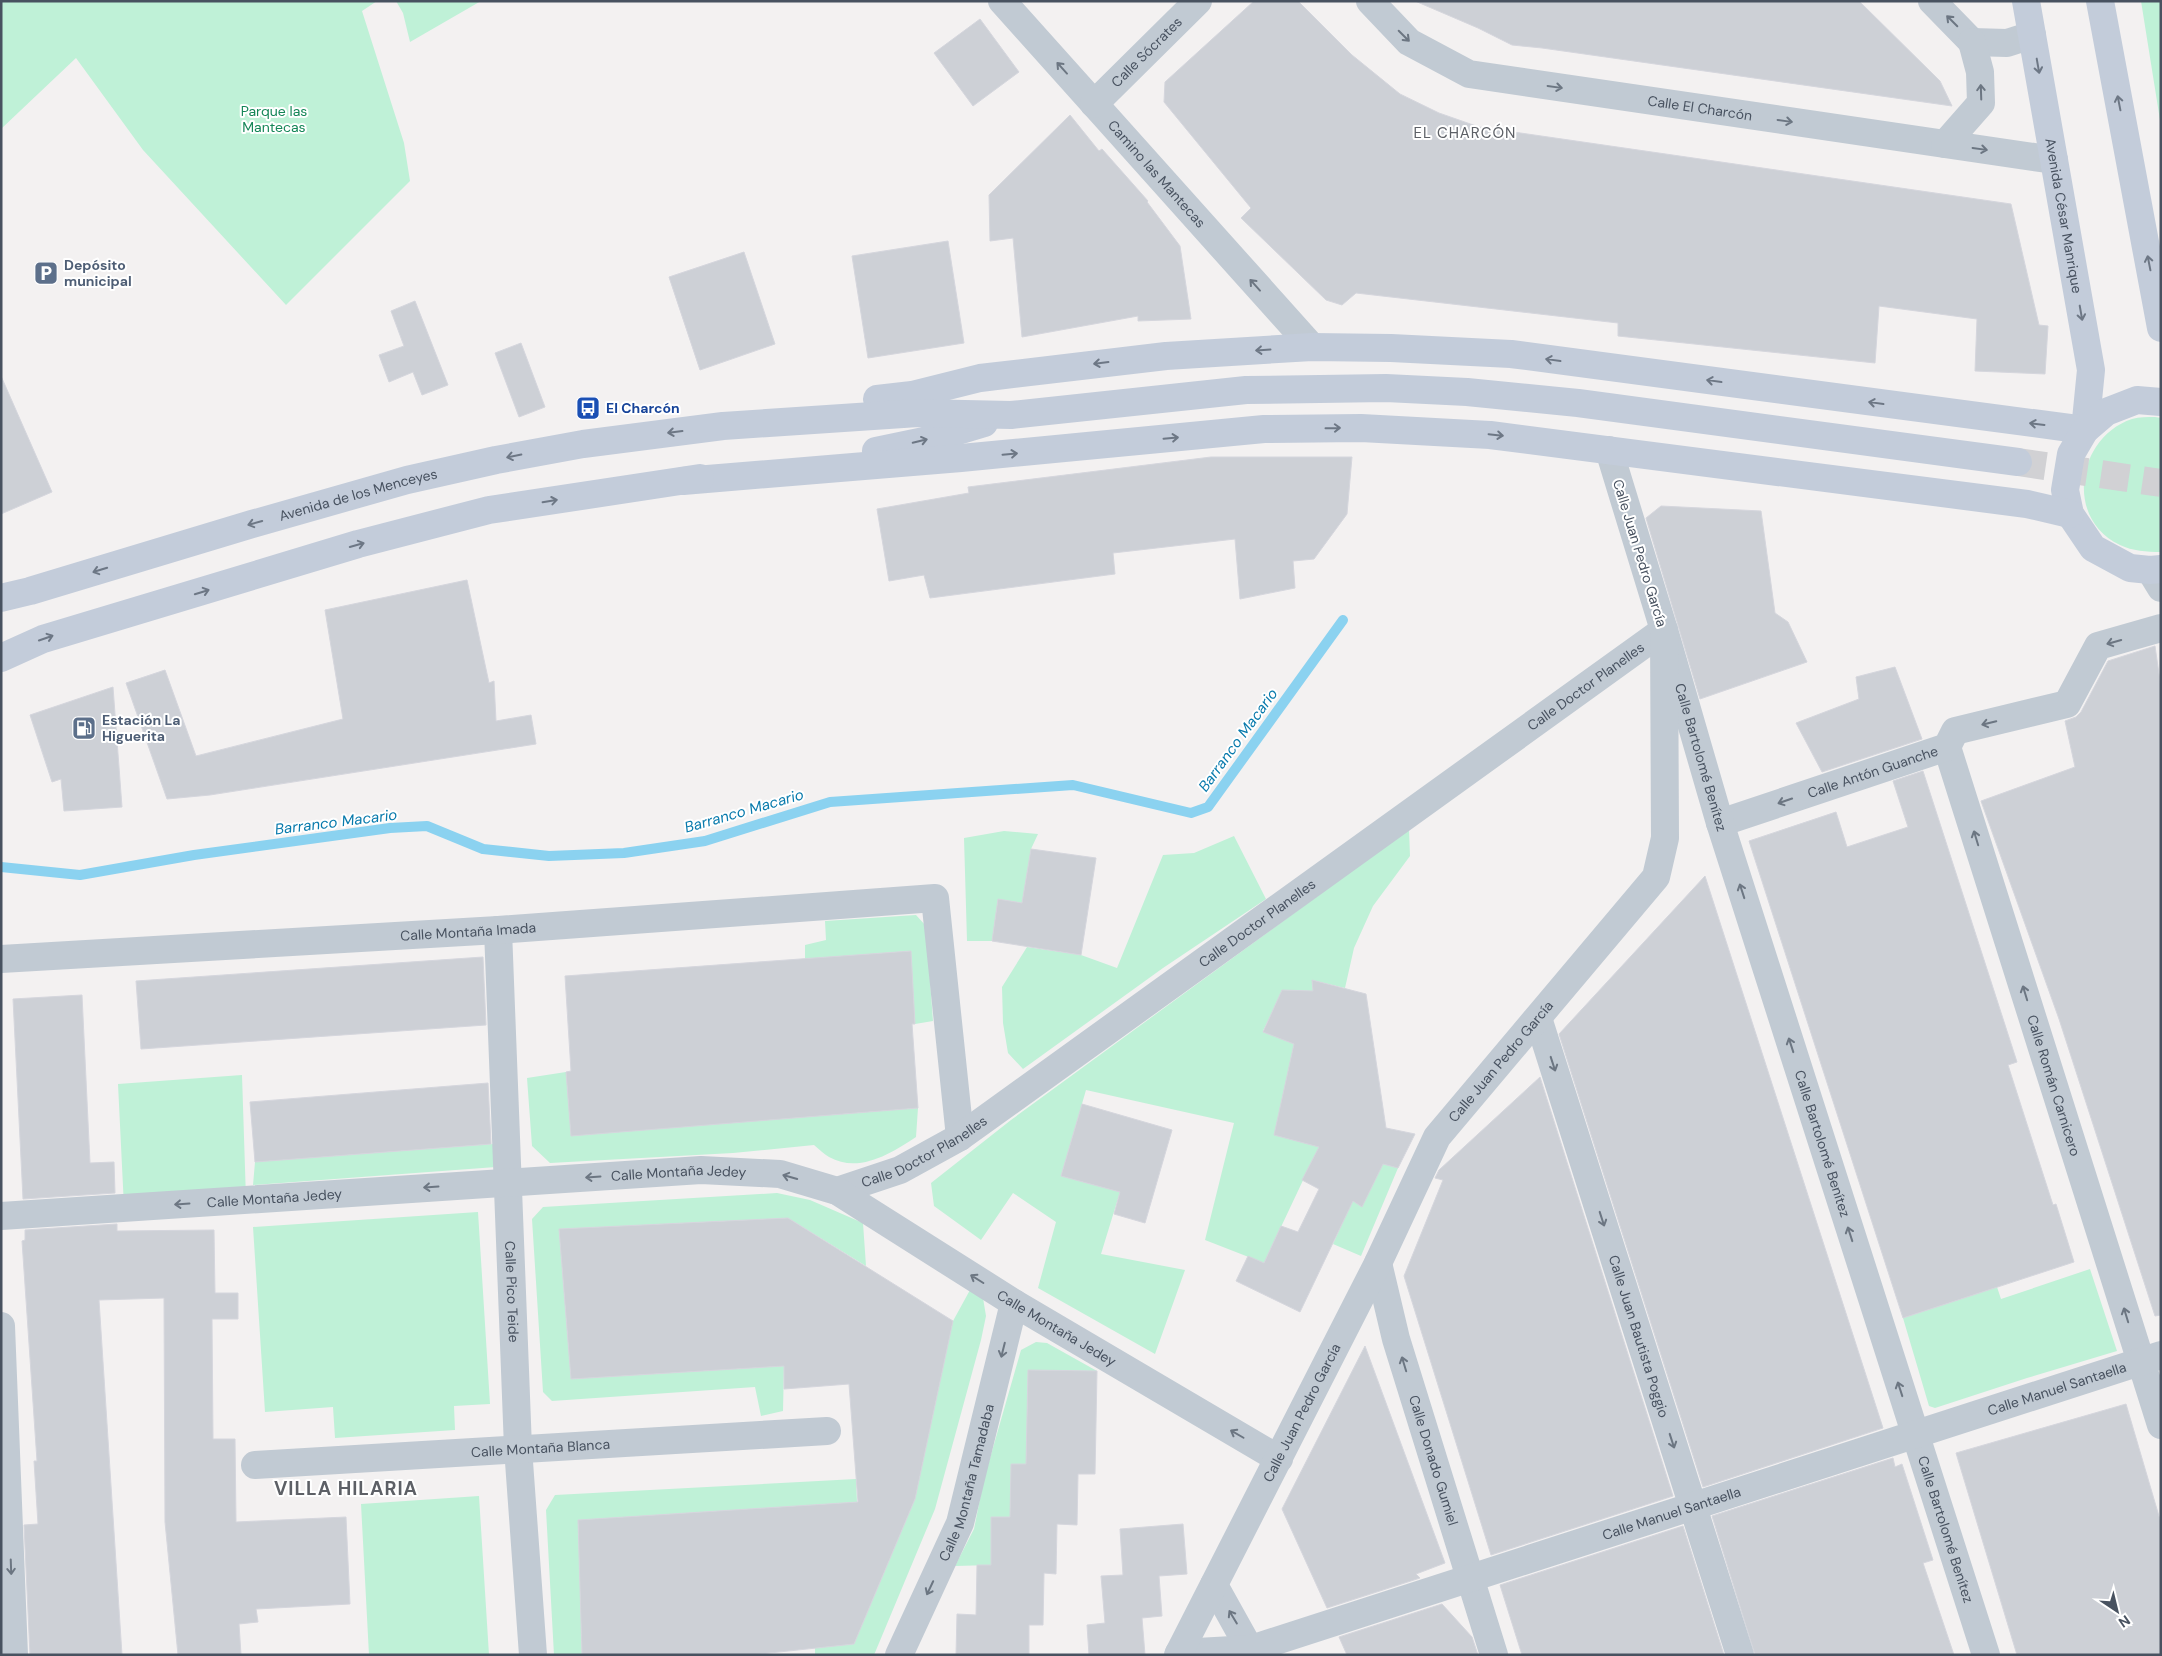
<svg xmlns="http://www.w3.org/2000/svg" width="2162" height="1656" font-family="'DM Sans',sans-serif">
	<rect width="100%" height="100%" fill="#f3f1f1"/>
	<!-- green -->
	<path fill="#bff1d7" d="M 1,1 L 377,1 L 362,11 L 404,143 L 410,181 L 286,305 L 143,150 L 76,58 L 1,129 Z
		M 396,1 L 481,1 L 410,42 L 403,13 Z
		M 2141,1 L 2161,1 L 2161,122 L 2160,120 Z
		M 2155,417 L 2161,418 L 2161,552 C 2146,552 2133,551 2120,545 C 2064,519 2077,437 2132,419 C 2139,417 2148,417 2155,417 Z
		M 1409,829 L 1410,856 L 1373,906 L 1354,948 L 1345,988 L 1312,980 L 1313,991 L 1283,990 L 1263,1031 L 1294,1044 L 1275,1135 L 1398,1168 L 1361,1256 L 1333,1244 L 1362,1179 L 1314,1157 L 1264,1263 L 1205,1240 L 1234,1123 L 1086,1090 L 1061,1176 L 1120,1192 L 1101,1254 L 1185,1270 L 1155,1354 L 1038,1288 L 1056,1222 L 1013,1193 L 981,1240 L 934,1206 L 931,1183 L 1011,1120 Z
		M 1004,831 L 1038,834 L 1031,849 L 1022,903 L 998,899 L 992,941 L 967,941 L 964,838 Z
		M 1234,836 L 1266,899 L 1163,968 L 1023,1069 L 1008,1053 L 1003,1023 L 1002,987 L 1027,947 L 1081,955 L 1117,968 L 1163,855 L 1194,853 Z
		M 916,915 L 926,926 L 933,1021 L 915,1024 L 910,951 L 805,959 L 805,945 L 826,940 L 825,921 Z
		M 566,1072 L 571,1135 L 918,1108 L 916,1137 C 892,1153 859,1174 829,1157 C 824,1154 819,1149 814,1145 L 733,1153 L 550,1163 L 532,1146 L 527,1078 Z
		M 242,1075 L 246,1199 L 124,1207 L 118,1084 Z
		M 493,1144 L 496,1167 L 253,1185 L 255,1162 Z
		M 777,1193 L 810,1200 L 863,1223 L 866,1266 L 788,1218 L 559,1229 L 571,1379 L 784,1366 L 783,1411 L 761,1416 L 755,1387 L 552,1401 L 543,1392 L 532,1219 L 543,1207 Z
		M 478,1212 L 490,1404 L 454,1406 L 455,1430 L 335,1438 L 333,1407 L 265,1412 L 253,1227 Z
		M 2090,1269 L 2117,1351 L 2027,1378 L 1935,1408 L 1929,1406 L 1903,1318 L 1997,1287 L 2001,1299 Z
		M 970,1290 L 983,1298 L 986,1316 L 981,1340 L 935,1509 L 874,1655 L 815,1655 L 815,1648 L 854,1644 L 915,1499 L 953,1321 Z
		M 1036,1342 L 1047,1343 L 1097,1371 L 1028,1370 L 1026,1464 L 1011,1465 L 1010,1517 L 991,1517 L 991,1565 L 955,1566 L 974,1529 L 984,1479 L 1021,1350 Z
		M 856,1479 L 857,1502 L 578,1520 L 582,1655 L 554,1655 L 546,1510 L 555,1495 Z
		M 479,1496 L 489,1655 L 369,1655 L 361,1504 Z"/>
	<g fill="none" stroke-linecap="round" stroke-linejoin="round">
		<!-- stream -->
		<path stroke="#8bd2f0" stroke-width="10" d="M 1,867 L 80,875 L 194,855 L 390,828 L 427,826 L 483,849 L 549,856 L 624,853 L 705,841 L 830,802 L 1073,785 L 1191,813 L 1208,807 L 1343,620"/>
	</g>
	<!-- building -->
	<path fill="#cdd0d6" stroke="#d5d6dd" d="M 1254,1 L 1298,1 L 1352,55 L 1400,94 L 1439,113 L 1479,127 L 2011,204 L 2039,325 L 2048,326 L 2045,374 L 1975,371 L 1977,319 L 1879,306 L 1875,363 L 1618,336 L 1618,323 L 1356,293 L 1342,305 L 1326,300 L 1241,218 L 1251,208 L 1164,102 L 1165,82 Z
		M 1415,1 L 1859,1 L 1940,81 L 1952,106 L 1542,48 L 1512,45 L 1478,28 Z
		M 980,19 L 1019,72 L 973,106 L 934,53 Z
		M 1070,115 L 1099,151 L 1102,149 L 1148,201 L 1147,202 L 1180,246 L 1191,319 L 1138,321 L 1138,316 L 1022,337 L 1013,238 L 990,241 L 989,195 Z
		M 948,241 L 964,343 L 868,358 L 852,256 Z
		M 744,252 L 775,344 L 700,370 L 669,277 Z
		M 415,301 L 448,385 L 422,395 L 413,372 L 389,382 L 379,355 L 404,346 L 391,311 Z
		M 521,343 L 545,407 L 519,417 L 495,353 Z
		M 1,376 L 52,492 L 1,514 Z
		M 1211,457 L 1352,457 L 1347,514 L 1314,559 L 1293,561 L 1295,588 L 1240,599 L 1235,539 L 1113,553 L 1115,574 L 930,598 L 924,575 L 889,581 L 877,509 L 969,493 L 968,487 Z
		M 1661,506 L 1761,511 L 1775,613 L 1788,622 L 1807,662 L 1700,699 L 1646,518 Z
		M 467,580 L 489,683 L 494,681 L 496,721 L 531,715 L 536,744 L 210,795 L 167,799 L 126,683 L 165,670 L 196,756 L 343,719 L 325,610 Z
		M 2155,646 L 2161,688 L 2161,1315 L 2155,1316 L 2059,1019 L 1981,801 L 2075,767 L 2065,721 L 2076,717 L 2081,712 L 2108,661 Z
		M 1895,667 L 1922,739 L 1822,772 L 1796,723 L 1859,699 L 1856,677 Z
		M 113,687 L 122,807 L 64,811 L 61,779 L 52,782 L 30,715 Z
		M 1923,771 L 2017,1062 L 2008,1065 L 2053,1205 L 2056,1204 L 2074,1262 L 1903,1318 L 1749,841 L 1836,812 L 1847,847 L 1908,827 L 1893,781 Z
		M 1031,849 L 1096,858 L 1081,955 L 992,941 L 998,899 L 1022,903 Z
		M 1705,876 L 1883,1428 L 1703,1487 L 1559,1034 Z
		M 911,951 L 915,1024 L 912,1024 L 918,1108 L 571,1136 L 566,1072 L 571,1071 L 565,976 Z
		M 483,957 L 486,1025 L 141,1049 L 136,981 Z
		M 1312,980 L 1366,994 L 1386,1128 L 1415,1134 L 1398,1168 L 1383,1164 L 1362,1207 L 1353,1201 L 1300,1312 L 1236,1281 L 1248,1256 L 1264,1263 L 1281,1226 L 1298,1232 L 1319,1189 L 1302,1180 L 1319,1147 L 1274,1135 L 1294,1044 L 1263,1032 L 1282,990 L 1313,991 Z
		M 82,995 L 90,1163 L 114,1162 L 115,1193 L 23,1199 L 13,999 Z
		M 1540,1077 L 1673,1496 L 1491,1555 L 1404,1276 L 1443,1180 L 1435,1178 L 1439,1170 Z
		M 488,1083 L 491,1144 L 255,1162 L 250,1102 Z
		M 1082,1104 L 1172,1130 L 1145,1223 L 1114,1214 L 1120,1192 L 1061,1176 Z
		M 788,1218 L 953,1321 L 915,1499 L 854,1644 L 751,1655 L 582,1655 L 578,1520 L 858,1502 L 849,1384 L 784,1389 L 784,1366 L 571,1379 L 559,1229 Z
		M 117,1224 L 117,1231 L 214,1230 L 215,1293 L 238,1293 L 238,1319 L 212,1319 L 213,1439 L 235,1439 L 236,1522 L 346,1517 L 350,1604 L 256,1609 L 258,1622 L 239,1624 L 241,1655 L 178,1655 L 165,1522 L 164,1298 L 99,1300 L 122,1655 L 30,1655 L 24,1525 L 38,1524 L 34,1461 L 37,1461 L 22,1241 L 25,1240 L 25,1230 Z
		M 1365,1346 L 1445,1563 L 1416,1574 L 1420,1578 L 1327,1608 L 1282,1509 Z
		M 1028,1370 L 1097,1371 L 1095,1474 L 1078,1474 L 1077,1525 L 1057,1524 L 1056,1574 L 1044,1573 L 1043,1625 L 1029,1625 L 1029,1655 L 956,1655 L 957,1614 L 976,1615 L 977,1565 L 991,1565 L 991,1517 L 1010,1517 L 1011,1464 L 1026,1464 Z
		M 2126,1404 L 2161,1523 L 2161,1655 L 2017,1655 L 1956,1453 Z
		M 1893,1458 L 1895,1467 L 1902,1464 L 1933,1560 L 1923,1563 L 1954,1655 L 1755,1655 L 1712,1516 Z
		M 1183,1524 L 1187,1574 L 1159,1576 L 1162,1616 L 1142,1618 L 1145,1655 L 1089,1655 L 1087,1625 L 1105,1623 L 1101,1576 L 1123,1575 L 1120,1529 Z
		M 1683,1526 L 1724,1655 L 1522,1655 L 1500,1585 Z
		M 1442,1604 L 1472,1637 L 1478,1655 L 1347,1655 L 1339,1637 Z"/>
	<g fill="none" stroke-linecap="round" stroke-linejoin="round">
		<!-- secondary-tunnel -->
		<path stroke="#d1d1d4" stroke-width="28" stroke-dasharray="28 14" stroke-linecap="butt" d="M 2018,462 L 2161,483"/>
		<!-- street -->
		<g stroke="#c1cad3" stroke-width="28">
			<path id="s1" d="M 1002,1 L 1312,347"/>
			<path id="s2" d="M 1370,1 L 1409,42 L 1469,74 L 2054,160"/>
			<path d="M 1932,1 L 1972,42"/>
			<path d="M 1972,42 L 2007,43 L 2032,35"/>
			<path id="s3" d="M 1094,104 L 1198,1"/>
			<path d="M 1945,144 L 1981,103 L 1980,72 L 1972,42"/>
			<path d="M 2150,570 L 2161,588"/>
			<path id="s4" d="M 1947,747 L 2161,1425"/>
			<path id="s5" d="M 1720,823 L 1947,747 L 1955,731 L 2067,704 L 2098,646 L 2161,628"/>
			<path id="s6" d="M 498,930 L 518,1448 L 533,1655"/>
			<path id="s7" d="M 1,959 L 498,930 L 935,898 L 960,1137"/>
			<path id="s8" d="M 1538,1018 L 1740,1655"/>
			<path id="s9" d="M 837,1191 L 900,1170 L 960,1137 L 1664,630 L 1720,823 L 1986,1655"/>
			<path id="s10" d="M 1,1216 L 701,1170 L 780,1174 L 837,1191 L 1014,1303 L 1279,1459"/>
			<path id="s11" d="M 1378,1263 L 1396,1339 L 1494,1655"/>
			<path d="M 1,1326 L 14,1655"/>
			<path id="s12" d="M 255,1465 L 827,1431"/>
			<path d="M 1214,1585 L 1253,1655"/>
			<path id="s13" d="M 1179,1653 L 1251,1649 L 2161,1355"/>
			<path id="s14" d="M 899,1655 L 960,1523 L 1014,1303"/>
			<path id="s15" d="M 1178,1655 L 1378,1263 L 1437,1137 L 1656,877 L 1665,838 L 1664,630 L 1609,450"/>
		</g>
		<!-- secondary -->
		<g stroke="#c3ccda" stroke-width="28">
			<path id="s16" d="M 2026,1 L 2091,370 L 2085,430"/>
			<path d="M 2100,1 L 2161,328"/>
			<path d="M 877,399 L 912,395 L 980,378 L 1166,356 L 1312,347 L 1391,348 L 1511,354 L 2085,430"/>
			<path d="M 2161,402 L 2137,400 L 2106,412 L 2085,430 L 2071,454 L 2065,490 L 2070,514 L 2093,548 L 2130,568 L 2150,570 L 2161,569"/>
			<path d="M 876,451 L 924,441 L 984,423"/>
			<path d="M 683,481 L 961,458 L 1264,429 L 1361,428 L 1490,435 L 2027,504 L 2070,514"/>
			<path id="s17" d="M 1,598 L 30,591 L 252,524 L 407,480 L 496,460 L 583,444 L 723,426 L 918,413 L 1011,415 L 1246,390 L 1386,388 L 1467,392 L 1578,403 L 2018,462"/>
			<path d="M 1,658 L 43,639 L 358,544 L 489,510 L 700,478"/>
		</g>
	</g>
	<!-- one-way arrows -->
	<defs><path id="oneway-shaft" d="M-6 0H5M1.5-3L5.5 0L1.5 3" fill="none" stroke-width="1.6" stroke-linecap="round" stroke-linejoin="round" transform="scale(1.25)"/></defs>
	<g stroke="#6c7682">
		<use href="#oneway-shaft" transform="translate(1952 21) rotate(-135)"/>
		<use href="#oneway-shaft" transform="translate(1404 36) rotate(45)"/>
		<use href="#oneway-shaft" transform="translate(1062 68) rotate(-132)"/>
		<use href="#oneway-shaft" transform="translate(1555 87) rotate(8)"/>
		<use href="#oneway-shaft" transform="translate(1981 92) rotate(-92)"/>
		<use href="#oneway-shaft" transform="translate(1785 121) rotate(8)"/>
		<use href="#oneway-shaft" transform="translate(1980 149) rotate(8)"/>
		<use href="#oneway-shaft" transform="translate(1255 285) rotate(-132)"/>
		<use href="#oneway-shaft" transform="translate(2114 642) rotate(164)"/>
		<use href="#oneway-shaft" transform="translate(1989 723) rotate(166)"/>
		<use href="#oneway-shaft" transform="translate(1785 801) rotate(161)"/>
		<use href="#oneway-shaft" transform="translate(1976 838) rotate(-107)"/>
		<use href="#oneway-shaft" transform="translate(1742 891) rotate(-108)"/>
		<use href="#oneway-shaft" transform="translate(2025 993) rotate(-107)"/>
		<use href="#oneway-shaft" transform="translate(1791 1045) rotate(-108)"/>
		<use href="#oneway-shaft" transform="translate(1553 1064) rotate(72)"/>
		<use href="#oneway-shaft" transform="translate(593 1177) rotate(176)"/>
		<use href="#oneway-shaft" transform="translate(790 1177) rotate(-164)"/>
		<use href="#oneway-shaft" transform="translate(431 1187) rotate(176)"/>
		<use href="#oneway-shaft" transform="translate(182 1204) rotate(176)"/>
		<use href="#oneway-shaft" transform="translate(1602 1219) rotate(72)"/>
		<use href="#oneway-shaft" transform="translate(1850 1234) rotate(-108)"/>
		<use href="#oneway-shaft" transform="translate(977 1279) rotate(-148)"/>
		<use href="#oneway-shaft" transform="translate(2126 1315) rotate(-107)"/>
		<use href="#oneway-shaft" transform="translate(1003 1350) rotate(104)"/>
		<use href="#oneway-shaft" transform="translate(1404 1364) rotate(-107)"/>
		<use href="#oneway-shaft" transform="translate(1900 1389) rotate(-108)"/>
		<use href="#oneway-shaft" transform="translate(1237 1434) rotate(-150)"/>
		<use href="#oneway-shaft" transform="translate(1672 1441) rotate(72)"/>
		<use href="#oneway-shaft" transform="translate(11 1567) rotate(88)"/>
		<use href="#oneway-shaft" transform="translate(930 1588) rotate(115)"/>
		<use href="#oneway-shaft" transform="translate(1233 1617) rotate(-121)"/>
	</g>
	<g stroke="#6d7785">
		<use href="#oneway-shaft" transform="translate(2038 66) rotate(80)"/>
		<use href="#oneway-shaft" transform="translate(2119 103) rotate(-101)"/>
		<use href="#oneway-shaft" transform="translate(2149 263) rotate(-101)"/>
		<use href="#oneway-shaft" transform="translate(2081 313) rotate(80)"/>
		<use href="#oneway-shaft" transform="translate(1263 350) rotate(176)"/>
		<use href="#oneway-shaft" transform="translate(1553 360) rotate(-172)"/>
		<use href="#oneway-shaft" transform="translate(1101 363) rotate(173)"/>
		<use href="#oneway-shaft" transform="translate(1714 381) rotate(-172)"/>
		<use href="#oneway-shaft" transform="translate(1876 403) rotate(-172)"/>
		<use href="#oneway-shaft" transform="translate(2037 424) rotate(-173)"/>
		<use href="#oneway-shaft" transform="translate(1333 428) rotate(-1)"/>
		<use href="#oneway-shaft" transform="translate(675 432) rotate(173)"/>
		<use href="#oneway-shaft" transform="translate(1496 435) rotate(6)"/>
		<use href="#oneway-shaft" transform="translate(1171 438) rotate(-5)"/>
		<use href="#oneway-shaft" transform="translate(920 441) rotate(-13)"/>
		<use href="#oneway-shaft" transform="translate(1010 454) rotate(-5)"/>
		<use href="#oneway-shaft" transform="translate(514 456) rotate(169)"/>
		<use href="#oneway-shaft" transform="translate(550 501) rotate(-9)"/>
		<use href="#oneway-shaft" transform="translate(255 523) rotate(164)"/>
		<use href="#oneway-shaft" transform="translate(357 545) rotate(-16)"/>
		<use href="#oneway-shaft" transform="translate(100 570) rotate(163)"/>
		<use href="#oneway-shaft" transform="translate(202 592) rotate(-17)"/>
		<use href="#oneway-shaft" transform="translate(46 638) rotate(-19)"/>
	</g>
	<!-- icons -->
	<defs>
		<g id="parking-square" transform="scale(1.25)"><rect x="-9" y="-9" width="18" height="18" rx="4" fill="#5c6f8a" stroke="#fff"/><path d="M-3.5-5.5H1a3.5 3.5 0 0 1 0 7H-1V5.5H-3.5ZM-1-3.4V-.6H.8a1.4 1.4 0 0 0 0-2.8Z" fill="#fff"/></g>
		<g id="bus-square" transform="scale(1.25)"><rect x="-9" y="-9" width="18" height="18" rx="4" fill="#1a4fb4" stroke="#fff"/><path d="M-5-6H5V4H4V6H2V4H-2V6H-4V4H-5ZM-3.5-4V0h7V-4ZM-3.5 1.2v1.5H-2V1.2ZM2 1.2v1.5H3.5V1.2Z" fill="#fff"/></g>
		<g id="fuel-square" transform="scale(1.25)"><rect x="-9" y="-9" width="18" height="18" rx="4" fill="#5c6f8a" stroke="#fff"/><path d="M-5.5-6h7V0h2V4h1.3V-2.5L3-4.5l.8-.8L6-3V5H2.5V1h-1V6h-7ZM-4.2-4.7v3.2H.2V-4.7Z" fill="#fff"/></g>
	</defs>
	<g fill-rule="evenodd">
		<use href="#parking-square" x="46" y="273"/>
		<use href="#bus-square" x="588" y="408"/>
		<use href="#fuel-square" x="84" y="728"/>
	</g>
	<g text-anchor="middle" stroke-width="4" stroke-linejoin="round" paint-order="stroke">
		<!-- street labels -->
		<g font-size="14" fill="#485260" stroke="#fff">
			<text dy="5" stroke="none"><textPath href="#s3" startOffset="74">Calle Sócrates</textPath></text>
			<text dy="5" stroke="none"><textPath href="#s2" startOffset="358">Calle El Charcón</textPath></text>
			<text dy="5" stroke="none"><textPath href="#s1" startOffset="232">Camino las Mantecas</textPath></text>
			<text dy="5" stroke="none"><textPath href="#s16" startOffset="218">Avenida César Manrique</textPath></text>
			<text dy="5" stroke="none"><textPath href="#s17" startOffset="372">Avenida de los Menceyes</textPath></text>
			<text transform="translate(1640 553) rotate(73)" y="5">Calle Juan Pedro García</text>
			<text dy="5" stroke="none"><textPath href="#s9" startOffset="906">Calle Doctor Planelles</textPath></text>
			<text dy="5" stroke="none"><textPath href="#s9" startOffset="1135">Calle Bartolomé Benítez</textPath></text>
			<text dy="5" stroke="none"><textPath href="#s5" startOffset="161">Calle Antón Guanche</textPath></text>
			<text dy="5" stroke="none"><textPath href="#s9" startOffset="501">Calle Doctor Planelles</textPath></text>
			<text dy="5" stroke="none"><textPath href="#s7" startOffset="468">Calle Montaña Imada</textPath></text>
			<text dy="5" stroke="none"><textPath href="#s15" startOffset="678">Calle Juan Pedro García</textPath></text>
			<text dy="5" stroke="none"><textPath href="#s4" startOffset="355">Calle Román Carnicero</textPath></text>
			<text dy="5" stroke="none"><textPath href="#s9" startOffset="1540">Calle Bartolomé Benítez</textPath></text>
			<text dy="5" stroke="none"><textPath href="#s9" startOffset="96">Calle Doctor Planelles</textPath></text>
			<text dy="5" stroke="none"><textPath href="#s10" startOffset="679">Calle Montaña Jedey</textPath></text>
			<text dy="5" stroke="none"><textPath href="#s10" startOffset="274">Calle Montaña Jedey</textPath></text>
			<text dy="5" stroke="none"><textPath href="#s6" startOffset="362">Calle Pico Teide</textPath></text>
			<text dy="5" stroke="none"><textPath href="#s10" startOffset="1099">Calle Montaña Jedey</textPath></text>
			<text dy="5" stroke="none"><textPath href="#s8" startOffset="334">Calle Juan Bautista Poggio</textPath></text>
			<text dy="5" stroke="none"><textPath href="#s13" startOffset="919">Calle Manuel Santaella</textPath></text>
			<text dy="5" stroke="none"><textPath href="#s15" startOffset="272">Calle Juan Pedro García</textPath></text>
			<text dy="5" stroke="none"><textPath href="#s12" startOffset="286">Calle Montaña Blanca</textPath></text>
			<text dy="5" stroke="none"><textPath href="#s11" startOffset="205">Calle Donado Gumiel</textPath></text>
			<text dy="5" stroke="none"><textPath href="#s14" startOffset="186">Calle Montaña Tamadaba</textPath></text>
			<text dy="5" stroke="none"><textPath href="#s13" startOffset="514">Calle Manuel Santaella</textPath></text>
			<text dy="5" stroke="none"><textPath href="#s9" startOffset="1945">Calle Bartolomé Benítez</textPath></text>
		</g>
		<!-- park labels -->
		<g font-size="14" fill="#148657" stroke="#fff">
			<text x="274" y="116">Parque las<tspan x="274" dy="16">Mantecas</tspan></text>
		</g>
		<!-- service labels -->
		<g font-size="14" font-weight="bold" fill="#4e5e75" stroke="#fff" text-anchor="start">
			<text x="64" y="270">Depósito<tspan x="64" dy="16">municipal</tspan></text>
			<text x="102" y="725">Estación La<tspan x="102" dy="16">Higuerita</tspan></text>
		</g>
		<!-- transit labels -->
		<g font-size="14" font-weight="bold" fill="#164399" stroke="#fff" text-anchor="start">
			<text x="606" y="413">El Charcón</text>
		</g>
		<!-- neighbourhood labels -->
		<g font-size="15" letter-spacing="1" fill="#5d6066" stroke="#fff">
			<text x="1465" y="138">EL CHARCÓN</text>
		</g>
		<!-- water labels -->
		<g font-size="15" font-style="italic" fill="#087aac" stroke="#fff">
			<text transform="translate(1238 740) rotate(-54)" y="5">Barranco Macario</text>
			<text transform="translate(744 811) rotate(-16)" y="5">Barranco Macario</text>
			<text transform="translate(336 822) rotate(-7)" y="5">Barranco Macario</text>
		</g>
		<!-- district labels -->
		<g font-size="19" font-weight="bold" letter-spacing="1" fill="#5d6066" stroke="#fff">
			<text x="346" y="1495">VILLA HILARIA</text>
		</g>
	</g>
	<!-- border -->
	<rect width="2162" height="1656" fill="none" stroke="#485260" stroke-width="5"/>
	<!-- north arrow -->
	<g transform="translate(2117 1611) rotate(145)" stroke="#ffffff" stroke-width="4" paint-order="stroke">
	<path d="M0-4L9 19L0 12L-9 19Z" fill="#485260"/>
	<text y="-8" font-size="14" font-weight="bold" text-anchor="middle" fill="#485260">N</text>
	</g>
</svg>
